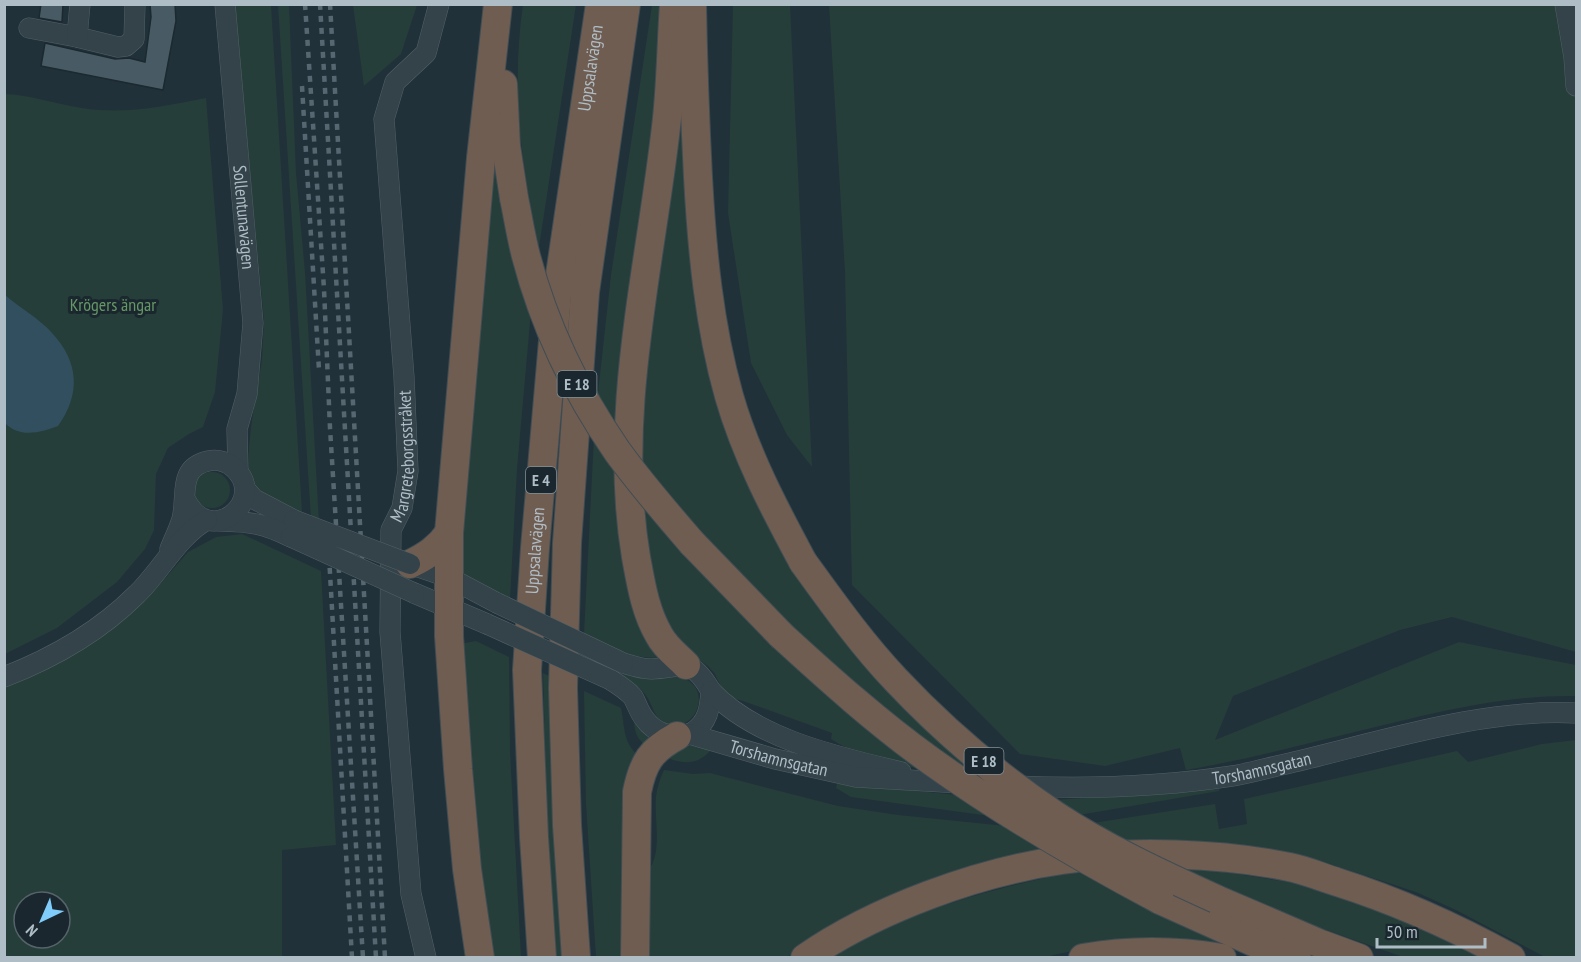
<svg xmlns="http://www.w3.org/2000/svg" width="1581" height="962" font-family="'PT Sans Narrow',sans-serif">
	<rect width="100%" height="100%" fill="#213139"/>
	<!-- green -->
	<path fill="#263e3a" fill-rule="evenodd" d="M 234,5 L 271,5 L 302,512 C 287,506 263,500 253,486 C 241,467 257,391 261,367 C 263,351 263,336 264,320 Z
		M 278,5 L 289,5 L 296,173 L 305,272 L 319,523 L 311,519 Z
		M 353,5 L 417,5 L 401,54 L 364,86 Z
		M 523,5 L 576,5 L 539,247 C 521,168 511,86 523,5 Z
		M 652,5 L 664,5 L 657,113 L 621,431 L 598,393 L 611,275 Z
		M 733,5 L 790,5 L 812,467 L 787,435 L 751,363 L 728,213 Z
		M 829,5 L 1576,5 L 1576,652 L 1452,617 L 1400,630 L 1233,696 L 1215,740 L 1459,642 L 1576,665 L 1576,696 C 1520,695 1464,706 1409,719 C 1335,736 1261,757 1186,770 L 1180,748 L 1105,766 L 1020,754 L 852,585 L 845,272 Z
		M 685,56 L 753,492 L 984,775 L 966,774 L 847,682 L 701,532 L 636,453 Z
		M 5,94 C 31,95 55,104 82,108 C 124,115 165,106 206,98 L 223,310 L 215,392 L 203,427 L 189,434 L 168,448 L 156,474 L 154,530 L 145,549 L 117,582 L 57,628 L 5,654 Z
		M 491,148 L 531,311 L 517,469 L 510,599 L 462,576 L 462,526 Z
		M 594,437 L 621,476 L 666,657 C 633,661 613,648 584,634 Z
		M194 490a18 18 0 1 1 36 0a18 18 0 1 1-36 0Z
		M 636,496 L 724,597 L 768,640 L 922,769 C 890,763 859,757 831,739 L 832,733 L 743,701 L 725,696 L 715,674 L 708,666 L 694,657 L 663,629 Z
		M 242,534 L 321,571 L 336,845 L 282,850 L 282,957 L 5,958 L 5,685 L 133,610 L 161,583 L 188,552 L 216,537 ZM 24,902 L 60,902 L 60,938 L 24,938 Z
		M 476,641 L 509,657 L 510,752 L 521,957 L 488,957 L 460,644 Z
		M 543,673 L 549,676 L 556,877 L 563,957 L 556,957 L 549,881 Z
		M 623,673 C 633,677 644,679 655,679 C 666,679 676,674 687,680 C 713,694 692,736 665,723 C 654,718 653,706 647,697 C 641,687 631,682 621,677 Z
		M 584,691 L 621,708 C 625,728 623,744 640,757 L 628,957 L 596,957 L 586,804 Z
		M 634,717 L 640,728 L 654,740 L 647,747 C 636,738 634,731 634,717 Z
		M 1576,740 L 1576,957 L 1545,957 L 1456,910 L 1416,892 L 1318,860 L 1221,844 L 1131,844 L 1093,823 L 1215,804 L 1219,829 L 1247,824 L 1244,799 L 1457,751 L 1468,762 L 1542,744 Z
		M 696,745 L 711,750 C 695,768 680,763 660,755 L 678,746 Z
		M 664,770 L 693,774 L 710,773 L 838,806 L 898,815 L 1006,826 L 1048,853 L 831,929 L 787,957 L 644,958 L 648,871 C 663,852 654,820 656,797 C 657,787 660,779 664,770 Z
		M 852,782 L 895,789 L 958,795 L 990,816 L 851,797 L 836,788 L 837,784 Z
		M 1219,789 L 1219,791 L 1079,815 L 1055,800 Z
		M 1178,868 L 1225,872 L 1312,886 L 1391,911 L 1489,957 L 1403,957 L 1312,925 Z
		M 1080,870 L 1229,945 C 1167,945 1103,941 1042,958 L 832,958 C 908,909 993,889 1080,870 Z"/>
	<!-- water -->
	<path fill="#324f5f" d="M 4,294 C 19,308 38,317 52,333 C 79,362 81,394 58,426 C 40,433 19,438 5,423 Z"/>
	<!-- building -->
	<path fill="#485b65" stroke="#1c2930" stroke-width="1.5" d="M 41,4 L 63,4 L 62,22 L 39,18 Z
		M 150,4 L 175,4 L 176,21 L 163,90 L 41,66 L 45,43 L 115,59 L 129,58 L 145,62 L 151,17 Z"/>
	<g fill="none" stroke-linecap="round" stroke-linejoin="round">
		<!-- minor casing -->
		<g stroke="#526067" stroke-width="21">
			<g id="minor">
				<path id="s1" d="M 225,4 L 253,323 L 247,394 L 237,429 L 238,472"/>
				<path d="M 1565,4 L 1574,57 L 1576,86"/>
				<path d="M 29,28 L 77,37 L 118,47 L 126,46 L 134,39 L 135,4"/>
				<path d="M 77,37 L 80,4"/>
				<path d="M 245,489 L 254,499 L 294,520"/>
				<path d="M 220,521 C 251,522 263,523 291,537"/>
				<path d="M 170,549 C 174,539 179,529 182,519 C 188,496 177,468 208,461 C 218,459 227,462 234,468 C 269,500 210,550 185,499"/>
				<path d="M 410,564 L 448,577 L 497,603"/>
				<path d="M 414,593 L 487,624"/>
				<path d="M 4,677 C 53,658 100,631 137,594 C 160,572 179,535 207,520"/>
				<path d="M 611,680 C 619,685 627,690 633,697 C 637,704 639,712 644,718 C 654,733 677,742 693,732 C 708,722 710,708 711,691 C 690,655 683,668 651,669 C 641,669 633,666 623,663"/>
				<path d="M 711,691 C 756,739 838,757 901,772"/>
				<path id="s2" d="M 689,734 L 775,759 L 856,777 L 960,783"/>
				<path id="s3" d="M 1014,786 C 1086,789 1160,787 1232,776 C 1251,773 1271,767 1290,763 C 1380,742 1484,708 1576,713"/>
				<path id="s4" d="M 426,958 L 411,894 L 390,632 L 391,530 L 402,508 L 408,471 L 404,377 L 384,119 L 395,82 L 426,53 L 439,4"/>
			</g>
		</g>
		<!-- highway casing -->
		<g stroke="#3f4d54" stroke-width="30">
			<g id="highway">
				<path d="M 674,4 C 671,45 671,87 666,127 C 650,269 612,414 636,557 C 641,584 645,611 659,635 C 665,647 677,656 686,665"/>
				<path d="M 692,4 C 693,62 695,119 698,177 C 702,251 709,325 729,396 C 746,455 774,508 803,562"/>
				<path d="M 503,84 L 506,146 L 514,198"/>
				<path d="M 692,543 L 781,635"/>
				<path d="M 410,564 C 427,556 438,548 449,533"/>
				<path d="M 1216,899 L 1321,944 L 1359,958"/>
				<path d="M 1160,900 L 1260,945 L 1297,958"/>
				<path d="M 480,958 L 467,869 L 458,769 L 449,636 L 449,533 L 481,158 L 498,4"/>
				<path id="s5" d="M 542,958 L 534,837 L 527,670 L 535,548 L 557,295 L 600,4"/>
				<path d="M 576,958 L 567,825 L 563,688 L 567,543 L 585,292 L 626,4"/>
				<path d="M 635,958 L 637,792 C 643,762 651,750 677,736"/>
				<path d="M 805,958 C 876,909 978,872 1062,860 C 1130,850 1222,853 1289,867 C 1305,870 1321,877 1337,882 C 1400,902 1453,926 1511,958"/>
				<path d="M 1083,958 C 1128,950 1176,950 1222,958"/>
			</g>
		</g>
		<!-- minor -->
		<use href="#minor" stroke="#34424a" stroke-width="20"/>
		<!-- highway -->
		<use href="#highway" stroke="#705d51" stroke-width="28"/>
		<!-- rail -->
		<path stroke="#566771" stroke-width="4.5" stroke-dasharray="6 6" stroke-linecap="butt" d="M 305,4 L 324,289 L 330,428 L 363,958
			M 320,4 L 376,958
			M 330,4 L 385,958
			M 302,86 L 319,370
			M 329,556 L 352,958"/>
		<!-- minor-bridge casing -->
		<g stroke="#526067" stroke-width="21" stroke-linecap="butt">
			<path id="minor-bridge" d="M 294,520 L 410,564
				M 291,537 L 414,593
				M 497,603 L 623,663
				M 487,624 L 611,680"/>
		</g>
		<!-- highway-bridge casing -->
		<g stroke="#3f4d54" stroke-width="30" stroke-linecap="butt">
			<path id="highway-bridge" d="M 514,198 C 518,217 521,237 526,256 C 544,325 577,393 617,451 C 640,483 666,513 692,543
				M 803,562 C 832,602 861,643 896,680 C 943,730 997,776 1055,815 C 1105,848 1161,874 1216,899
				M 781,635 C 829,679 878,723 931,761 C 1004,813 1081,858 1160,900"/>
		</g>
		<!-- minor-bridge -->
		<use href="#minor-bridge" stroke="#34424a" stroke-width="20"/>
		<!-- highway-bridge -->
		<use href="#highway-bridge" stroke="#705d51" stroke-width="28"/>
	</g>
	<g text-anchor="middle" stroke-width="6" stroke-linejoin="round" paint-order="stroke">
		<!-- shield labels -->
		<g fill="#1a272e" stroke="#829098" stroke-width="1.5">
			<rect x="557.5" y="371" width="39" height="26" rx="4.5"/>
			<rect x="526" y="467" width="30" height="26" rx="4.5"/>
			<rect x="964.5" y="748" width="39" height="26" rx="4.5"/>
		</g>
		<g font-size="16" font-weight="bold" fill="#afbdc6">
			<text x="577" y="390">E 18</text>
			<text x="541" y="486">E 4</text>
			<text x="984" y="767">E 18</text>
		</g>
		<!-- street labels -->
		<g font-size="18" fill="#afbdc6" stroke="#1a272e">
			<text dy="6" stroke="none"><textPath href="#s5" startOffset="894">Uppsalavägen</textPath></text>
			<text dy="6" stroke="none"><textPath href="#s1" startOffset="214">Sollentunavägen</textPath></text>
			<text dy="6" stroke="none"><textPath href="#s4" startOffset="507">Margreteborgsstråket</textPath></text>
			<text dy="6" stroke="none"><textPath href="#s5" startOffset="408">Uppsalavägen</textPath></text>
			<text dy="6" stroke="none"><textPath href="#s2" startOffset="93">Torshamnsgatan</textPath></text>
			<text dy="6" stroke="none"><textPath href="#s3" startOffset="249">Torshamnsgatan</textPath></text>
		</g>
		<!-- park labels -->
		<g font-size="18" fill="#669766" stroke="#1a272e">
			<text x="113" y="311">Krögers ängar</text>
		</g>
	</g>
	<!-- border -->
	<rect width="1581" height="962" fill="none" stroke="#afbdc6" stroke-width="12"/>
	<!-- north arrow -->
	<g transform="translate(42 920) rotate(224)"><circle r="28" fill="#1a272e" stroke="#56636b" stroke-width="1.5"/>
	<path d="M0-4.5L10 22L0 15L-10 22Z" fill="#80ccfa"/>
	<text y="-9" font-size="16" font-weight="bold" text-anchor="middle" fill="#afbdc6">N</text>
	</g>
	<!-- scale -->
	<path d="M1377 938v9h108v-9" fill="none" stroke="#afbdc6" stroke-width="3"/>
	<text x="1386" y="938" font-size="18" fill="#afbdc6" stroke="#1a272e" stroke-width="4.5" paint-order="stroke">50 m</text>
</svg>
